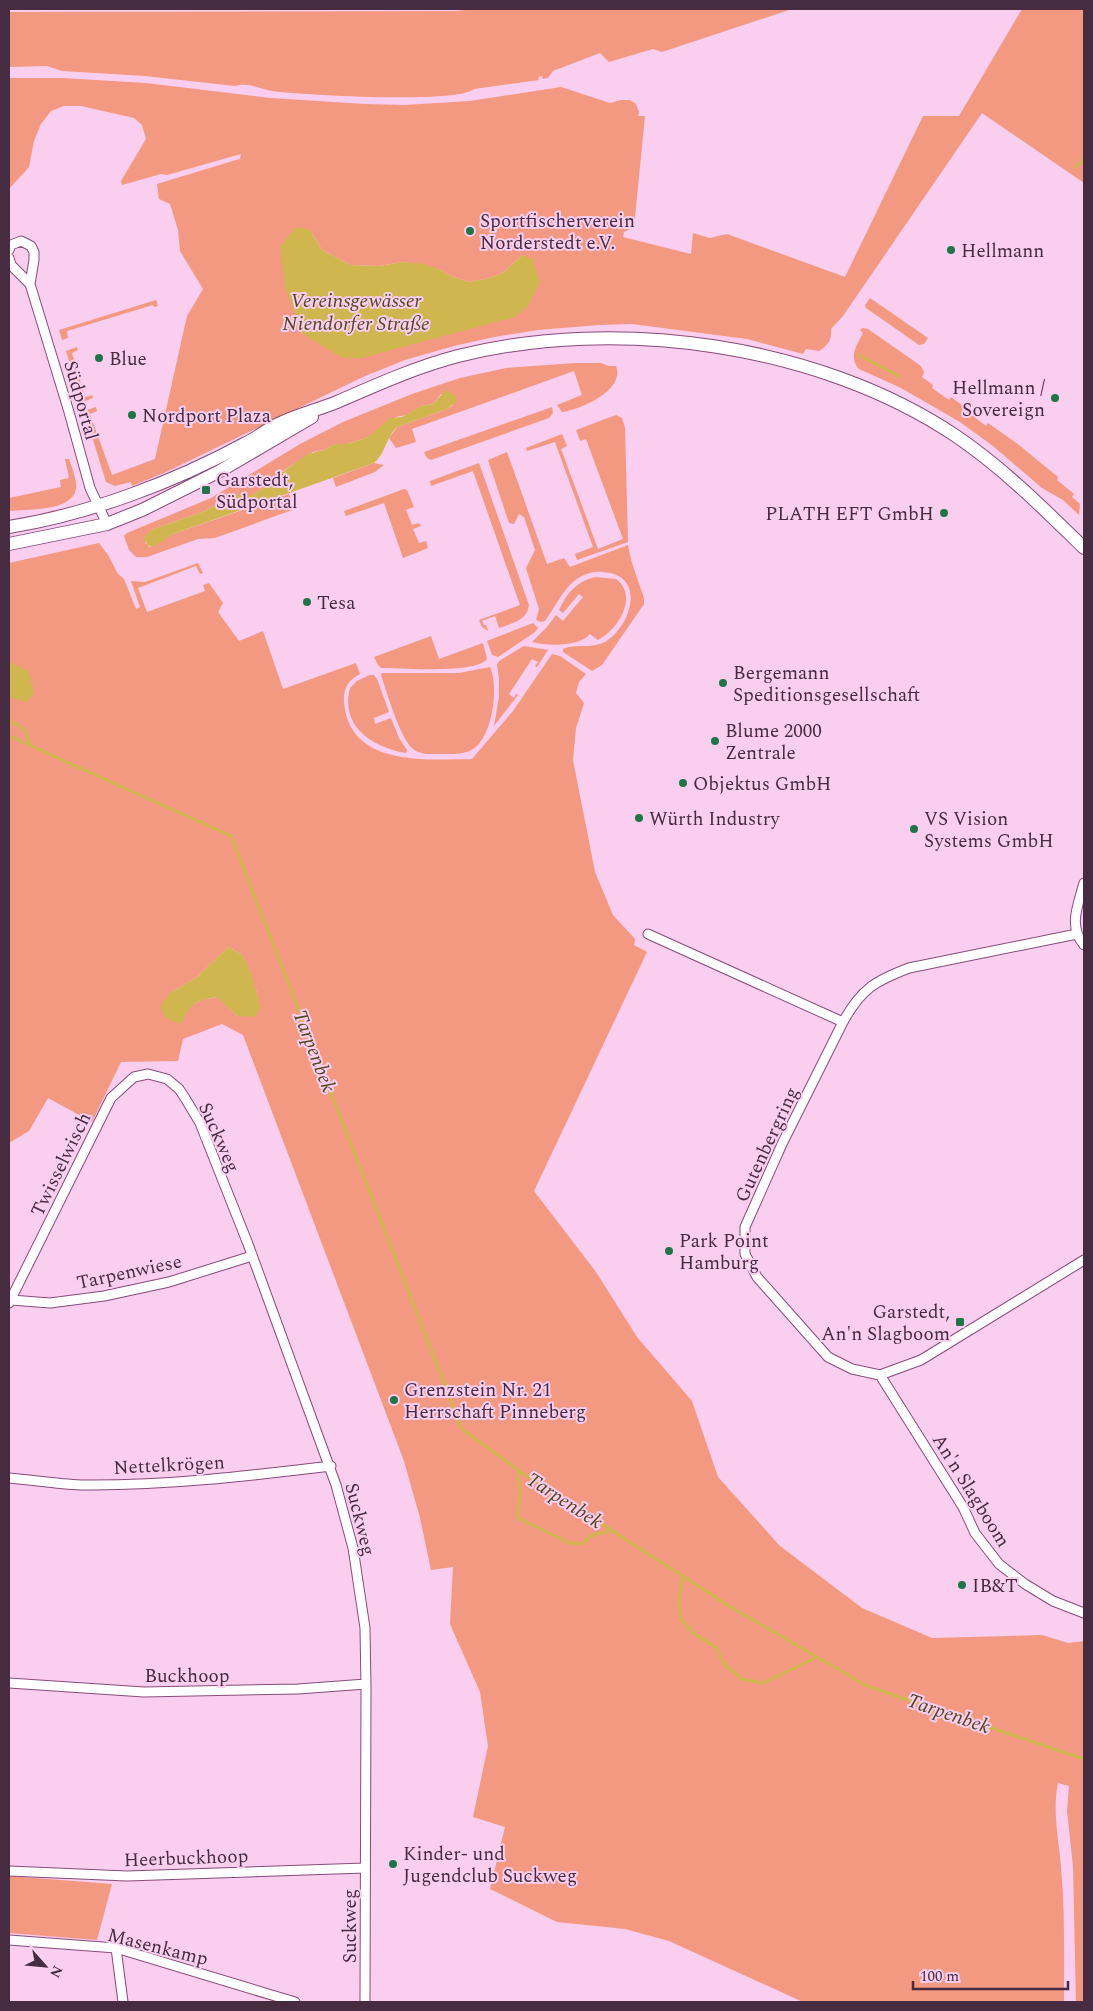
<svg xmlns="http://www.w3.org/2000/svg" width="1093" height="2011" font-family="Spectral,serif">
	<rect width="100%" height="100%" fill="#f9ceee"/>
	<!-- green -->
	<path fill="#f39981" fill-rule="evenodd" d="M 475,9 L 792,9 L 662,52 L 653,49 L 609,62 L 600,53 L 553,71 L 548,78 L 543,79 L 542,76 L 538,77 L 539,80 L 474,89 C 457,104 302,95 272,91 C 259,89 249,82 235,86 L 145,76 L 62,71 L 47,66 L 9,67 L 9,12 L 456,11 Z
		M 1022,9 L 1084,9 L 1084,183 L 982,113 L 843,316 L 831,329 C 832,340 828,345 819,351 L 806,349 L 803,354 L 747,339 L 632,324 L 599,325 L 538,330 L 494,337 L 454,346 L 405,360 L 365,376 L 166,472 L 132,486 L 131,482 L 115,486 L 106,482 L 84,411 L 96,407 L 97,411 L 90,414 L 112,475 L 155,459 L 187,316 L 203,289 L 180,251 L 178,230 L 170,204 L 159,199 L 157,184 L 236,160 L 240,159 L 241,154 L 167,175 L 161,174 L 122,185 L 121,181 L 146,139 L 142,125 L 134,118 L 81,106 L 64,106 L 51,111 L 41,124 L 34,141 L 29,167 L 9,189 L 9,78 L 62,78 L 146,83 L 270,98 L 365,104 L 404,105 L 470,101 L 561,87 L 610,103 L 621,100 L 630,100 L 636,104 L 639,112 L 638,116 L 645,116 L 634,227 L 624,232 L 623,237 L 691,254 L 693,233 L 710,238 L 727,234 L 845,277 L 923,116 L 959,116 ZM 310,230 L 322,250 L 351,265 L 379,266 L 403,262 L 439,269 L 451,276 L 469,282 L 490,278 L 504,272 L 522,255 L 515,317 L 280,247 Z
		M 870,298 L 928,338 L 924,344 L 919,345 L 866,308 L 865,305 Z
		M 156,300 L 158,306 L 154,307 L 153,305 L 67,331 L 68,338 L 62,340 L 59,330 Z
		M 863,328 L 868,329 L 921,366 L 924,372 L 922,377 L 933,385 L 932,388 L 949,400 L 951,397 L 970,411 L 969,413 L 986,426 L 988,423 L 1019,445 L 1058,477 L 1057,480 L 1074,494 L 1072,497 L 1080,504 L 1079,515 L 1063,500 L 1042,488 L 993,446 L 960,422 L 901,388 L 859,369 C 848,357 857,345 863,333 L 860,330 Z
		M 77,347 L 78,350 L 72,353 L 85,397 L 92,395 L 93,398 L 82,402 L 66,351 Z
		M 576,363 L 601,363 L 609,366 L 616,366 C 626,390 580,410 562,412 L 557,405 L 582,395 L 574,371 L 412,429 L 416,442 L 396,448 L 389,438 L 397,427 L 447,409 L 453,405 L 441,394 L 433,404 L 421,406 L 406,415 L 396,417 L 368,437 L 347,444 L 335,444 L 324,450 L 313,452 L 281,472 L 259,491 L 252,495 L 233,495 L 205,511 L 151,530 L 145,543 L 150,547 L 173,534 L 289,494 L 295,509 L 215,538 L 198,539 L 147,557 L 136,557 L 129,550 L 124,536 L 127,533 L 211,498 L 300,444 L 343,422 L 412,394 L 460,378 L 506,368 Z
		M 552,407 L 553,413 L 549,418 L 431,460 L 427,458 L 424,452 Z
		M 616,415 L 622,418 L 625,428 L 628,542 L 577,560 L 575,554 L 593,547 L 555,442 L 527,451 L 526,448 L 562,434 L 567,446 L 561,449 L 598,549 L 623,539 L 586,439 L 580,441 L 576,430 Z
		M 507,452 L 547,564 L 564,558 L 570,567 L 628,545 L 631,560 L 644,598 L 644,604 L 602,665 L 592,671 L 563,652 L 563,649 C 576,643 594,650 608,640 C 632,623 646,575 603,572 C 591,571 581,575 572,583 C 560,594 554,609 545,621 L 541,622 L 536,620 L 539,609 L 526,568 L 535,550 L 524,517 L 519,514 L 514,524 L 509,523 L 488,460 Z
		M 65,459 L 69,459 C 72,468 77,480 76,489 C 72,512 26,509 9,511 L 9,498 L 61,487 L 60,480 L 69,478 Z
		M 374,463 L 384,465 L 375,472 L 336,487 L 333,478 Z
		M 479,463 L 529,605 C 527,621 512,623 499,628 L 495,616 L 482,621 L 484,625 L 486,625 L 488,631 L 482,627 L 479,620 L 520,605 L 473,471 L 431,486 L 430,481 Z
		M 404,489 L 407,490 L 414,507 L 406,510 L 412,525 L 419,523 L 421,526 L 413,529 L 419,543 L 426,541 L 428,548 L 403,558 L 384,503 L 346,516 L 344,511 Z
		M 99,543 L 108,555 L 118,574 L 124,579 L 136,609 L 140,607 L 131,581 L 145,582 L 198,563 L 203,573 L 200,574 L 196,566 L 138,588 L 147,612 L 205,591 L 203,585 L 209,583 L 223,603 L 218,612 L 239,641 L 263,631 L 283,689 L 356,663 L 360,674 C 348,680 343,689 344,702 C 349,766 423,760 472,759 L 513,711 L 552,654 L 560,656 L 586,674 L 579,682 L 576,693 L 584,703 L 576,728 L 573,760 L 595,872 L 613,915 L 635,939 L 634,945 L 647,952 L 534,1191 L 596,1272 L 637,1337 L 692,1401 L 718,1477 L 780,1546 L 862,1608 L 932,1638 L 1042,1635 L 1068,1643 L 1084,1641 L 1084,2002 L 1076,2002 L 1073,1866 L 1067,1811 L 1069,1786 L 1058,1783 C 1052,1811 1059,1839 1061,1867 C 1065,1912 1064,1957 1064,2002 L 803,2002 L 669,1941 L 625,1929 L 557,1922 L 490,1889 L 505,1827 L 473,1817 L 488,1746 L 480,1692 L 450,1624 L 453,1567 L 431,1570 L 420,1518 L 404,1461 L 243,1035 L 222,1024 L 183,1039 L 178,1061 L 121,1062 L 92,1122 L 48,1098 L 29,1131 L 9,1143 L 9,563 ZM 228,947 L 243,955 L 257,993 L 237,1016 L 218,997 L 202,1000 L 189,1007 L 170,993 L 197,977 Z
		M 595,577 L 616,579 C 639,596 618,630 598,640 L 590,634 C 579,647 548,646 532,642 L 547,627 L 556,615 L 563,621 L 583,597 L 579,594 L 563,613 L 559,610 C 566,594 577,581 595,577 Z
		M 533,623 L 538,628 L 535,632 L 498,657 L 492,655 L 487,641 Z
		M 431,636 L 439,659 L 483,643 L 487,659 C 476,674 401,668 381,668 L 378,665 L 374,657 Z
		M 524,646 L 548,650 L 537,667 L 535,666 L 538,662 L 532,659 L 509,694 L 514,698 L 516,694 L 518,695 L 494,726 L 499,697 L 499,678 L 497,665 L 499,661 Z
		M 490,667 C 499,686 493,736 473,749 C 464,755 450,754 439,754 C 431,754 421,755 413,749 C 400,738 387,693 381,675 L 382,673 L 459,673 Z
		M 370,675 L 374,675 L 377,679 L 389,712 L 374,718 L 375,724 L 391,718 L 399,738 L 407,750 L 406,753 C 373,747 340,727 350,688 L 357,681 Z
		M 9,1876 L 112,1884 L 97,1940 L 9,1933 Z"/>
	<!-- water -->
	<path fill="#d0b64e" d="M 296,227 L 310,230 L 322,250 L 351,265 L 379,266 L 403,262 L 423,264 L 439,269 L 451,276 L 469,282 L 490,278 L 504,272 L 522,255 L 533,259 L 540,283 L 528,306 L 515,317 L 362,358 L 343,358 L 303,334 L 285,288 L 280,247 Z
		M 445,391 L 449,391 L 456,397 L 456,402 L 447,409 L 397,427 C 386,437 387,451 374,463 L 173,534 L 153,547 L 147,545 L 144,538 L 151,530 L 205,511 L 233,495 L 252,495 L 259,491 L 281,473 L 308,454 L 324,450 L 335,444 L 347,444 L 368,437 L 390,418 L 402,417 L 421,406 L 433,404 Z
		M 9,662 L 29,671 L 34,694 L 27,702 L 9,697 Z
		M 228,947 L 243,955 L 252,976 L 261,1008 L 254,1017 L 237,1016 L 217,997 C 195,1001 190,1004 181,1024 L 167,1019 L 160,1007 L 170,993 L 197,977 Z"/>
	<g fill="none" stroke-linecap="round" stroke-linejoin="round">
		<!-- stream -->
		<path stroke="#d0b64e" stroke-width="3" d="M 1076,167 L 1084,159
			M 859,355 L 899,376
			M 9,720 L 24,729 L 30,744
			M 9,736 L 231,836 L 462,1429 L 518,1470 L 729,1606 L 867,1686 L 1084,1759
			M 518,1471 L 520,1494 L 518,1518 L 569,1543 L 582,1544 L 593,1535 L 610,1531
			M 682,1577 L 679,1600 L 680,1618 L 693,1633 L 717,1648 L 723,1663 L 742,1679 L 763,1683 L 817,1657"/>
		<!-- minor casing -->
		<g stroke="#894b7b" stroke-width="11">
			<path id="minor" d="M 9,250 L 11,245 L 21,241 L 31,246 L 34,252 L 34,260 L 30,284 L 69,412 L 90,488 L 107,524
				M 9,258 L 11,265 L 30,284
				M 1084,883 C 1078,905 1068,926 1084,945
				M 648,934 L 843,1022
				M 1077,934 L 909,968 C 875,981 861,989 843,1022 L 782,1144 L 745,1227 L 745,1254 L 757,1277 L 828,1357 L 852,1369 L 880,1375 L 921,1360 L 1084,1260
				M 11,1300 L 50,1303 L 104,1296 L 169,1282 L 252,1256
				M 9,1303 L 111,1098 L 134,1077 L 148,1074 L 167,1079 L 179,1089 L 185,1098 L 200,1123 L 248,1244 L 336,1485 L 353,1548 L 365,1628 L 366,1688 L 365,2002
				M 880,1375 L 963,1507 L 975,1533 L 999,1564 L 1025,1584 L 1053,1601 L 1084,1613
				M 9,1478 C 33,1480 57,1484 81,1485 C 164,1486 248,1476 331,1466
				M 9,1683 L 144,1692 L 298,1689 L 366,1684
				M 9,1871 L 127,1876 L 365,1868
				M 9,1940 L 116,1948 L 295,2002
				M 116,1948 L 123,2002"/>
		</g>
		<!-- secondary casing -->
		<g stroke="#894b7b" stroke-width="14">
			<path id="secondary" d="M 9,527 C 90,514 174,482 246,443 C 257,438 266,430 276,425 C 296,415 317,410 337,402 C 376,385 416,367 458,356 C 617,316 819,344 956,436 C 1003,468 1043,508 1084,548
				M 9,544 L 107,524 L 142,510 L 220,471 L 312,417"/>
		</g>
		<!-- minor -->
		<use href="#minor" stroke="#fff" stroke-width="9"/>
		<!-- secondary -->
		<use href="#secondary" stroke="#fff" stroke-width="12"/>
	</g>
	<!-- markers -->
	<g fill="#1f7548" stroke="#f9ceee" stroke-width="2">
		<circle cx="470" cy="231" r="5"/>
		<circle cx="951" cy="250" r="5"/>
		<circle cx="99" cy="358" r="5"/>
		<circle cx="1055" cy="398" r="5"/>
		<circle cx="132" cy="415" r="5"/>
		<rect x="201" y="485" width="10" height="10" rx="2.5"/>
		<circle cx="944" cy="513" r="5"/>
		<circle cx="307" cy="602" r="5"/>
		<circle cx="723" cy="683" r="5"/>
		<circle cx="715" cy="741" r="5"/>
		<circle cx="683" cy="783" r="5"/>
		<circle cx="639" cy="818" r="5"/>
		<circle cx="914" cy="829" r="5"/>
		<circle cx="669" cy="1251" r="5"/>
		<rect x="955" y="1317" width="10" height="10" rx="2.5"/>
		<circle cx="394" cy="1400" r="5"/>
		<circle cx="962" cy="1585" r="5"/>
		<circle cx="393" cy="1864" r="5"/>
	</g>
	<g text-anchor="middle" stroke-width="4" stroke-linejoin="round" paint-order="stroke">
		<!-- poi labels -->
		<g font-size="19" fill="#472b41" stroke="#f9ceee" text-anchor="start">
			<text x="480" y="227">Sportfischerverein<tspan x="480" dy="22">Norderstedt e.V.</tspan></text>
			<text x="961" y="257">Hellmann</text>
			<text x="109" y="365">Blue</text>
			<text x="1045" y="394" text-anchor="end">Hellmann /<tspan x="1045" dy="22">Sovereign</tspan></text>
			<text x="142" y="422">Nordport Plaza</text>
			<text x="216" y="486">Garstedt,<tspan x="216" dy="22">Südportal</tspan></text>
			<text x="934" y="520" text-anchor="end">PLATH EFT GmbH</text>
			<text x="317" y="609">Tesa</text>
			<text x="733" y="679">Bergemann<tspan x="733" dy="22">Speditionsgesellschaft</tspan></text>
			<text x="725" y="737">Blume 2000<tspan x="725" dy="22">Zentrale</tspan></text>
			<text x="693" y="790">Objektus GmbH</text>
			<text x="649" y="825">Würth Industry</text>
			<text x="924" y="825">VS Vision<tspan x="924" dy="22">Systems GmbH</tspan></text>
			<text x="679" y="1247">Park Point<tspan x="679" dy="22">Hamburg</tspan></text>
			<text x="950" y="1318" text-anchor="end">Garstedt,<tspan x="950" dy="22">An'n Slagboom</tspan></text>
			<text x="404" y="1396">Grenzstein Nr. 21<tspan x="404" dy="22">Herrschaft Pinneberg</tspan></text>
			<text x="972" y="1592">IB&amp;T</text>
			<text x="403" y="1860">Kinder- und<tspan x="403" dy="22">Jugendclub Suckweg</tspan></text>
		</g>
		<!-- street labels -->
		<g font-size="19" fill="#472b41" stroke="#f9ceee">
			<text transform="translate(82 400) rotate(74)" y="7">Südportal</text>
			<text transform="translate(220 1137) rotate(66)" y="7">Suckweg</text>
			<text transform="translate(766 1144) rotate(-65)" y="7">Gutenbergring</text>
			<text transform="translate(60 1164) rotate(-64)" y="7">Twisselwisch</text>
			<text transform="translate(129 1271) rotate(-12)" y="7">Tarpenwiese</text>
			<text transform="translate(169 1464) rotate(-3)" y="7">Nettelkrögen</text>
			<text transform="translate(972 1490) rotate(58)" y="7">An'n Slagboom</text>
			<text transform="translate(361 1519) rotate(76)" y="7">Suckweg</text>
			<text x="187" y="1682">Buckhoop</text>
			<text transform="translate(186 1857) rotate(-2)" y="7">Heerbuckhoop</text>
			<text transform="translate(349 1926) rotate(-90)" y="7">Suckweg</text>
			<text transform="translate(158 1946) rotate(14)" y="7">Masenkamp</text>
		</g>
		<!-- water labels -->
		<g font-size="20" font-style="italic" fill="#53481d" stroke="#f9ceee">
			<text x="356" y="307">Vereinsgewässer<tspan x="356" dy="23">Niendorfer Straße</tspan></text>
			<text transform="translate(315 1051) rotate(69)" y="7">Tarpenbek</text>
			<text transform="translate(565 1500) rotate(33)" y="7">Tarpenbek</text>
			<text transform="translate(949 1713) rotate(19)" y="7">Tarpenbek</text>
		</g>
	</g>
	<!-- border -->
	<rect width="1093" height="2011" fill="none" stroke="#472b41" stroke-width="20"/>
	<!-- north arrow -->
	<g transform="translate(45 1966) rotate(117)" stroke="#f9ceee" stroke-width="4" paint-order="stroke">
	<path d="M0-4L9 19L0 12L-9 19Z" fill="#472b41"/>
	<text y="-8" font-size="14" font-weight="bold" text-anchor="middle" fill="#472b41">N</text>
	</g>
	<!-- scale -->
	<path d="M913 1981v8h155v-8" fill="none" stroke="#472b41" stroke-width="2.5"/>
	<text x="920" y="1981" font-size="15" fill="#472b41" stroke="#f9ceee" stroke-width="4" paint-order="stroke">100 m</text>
</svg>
